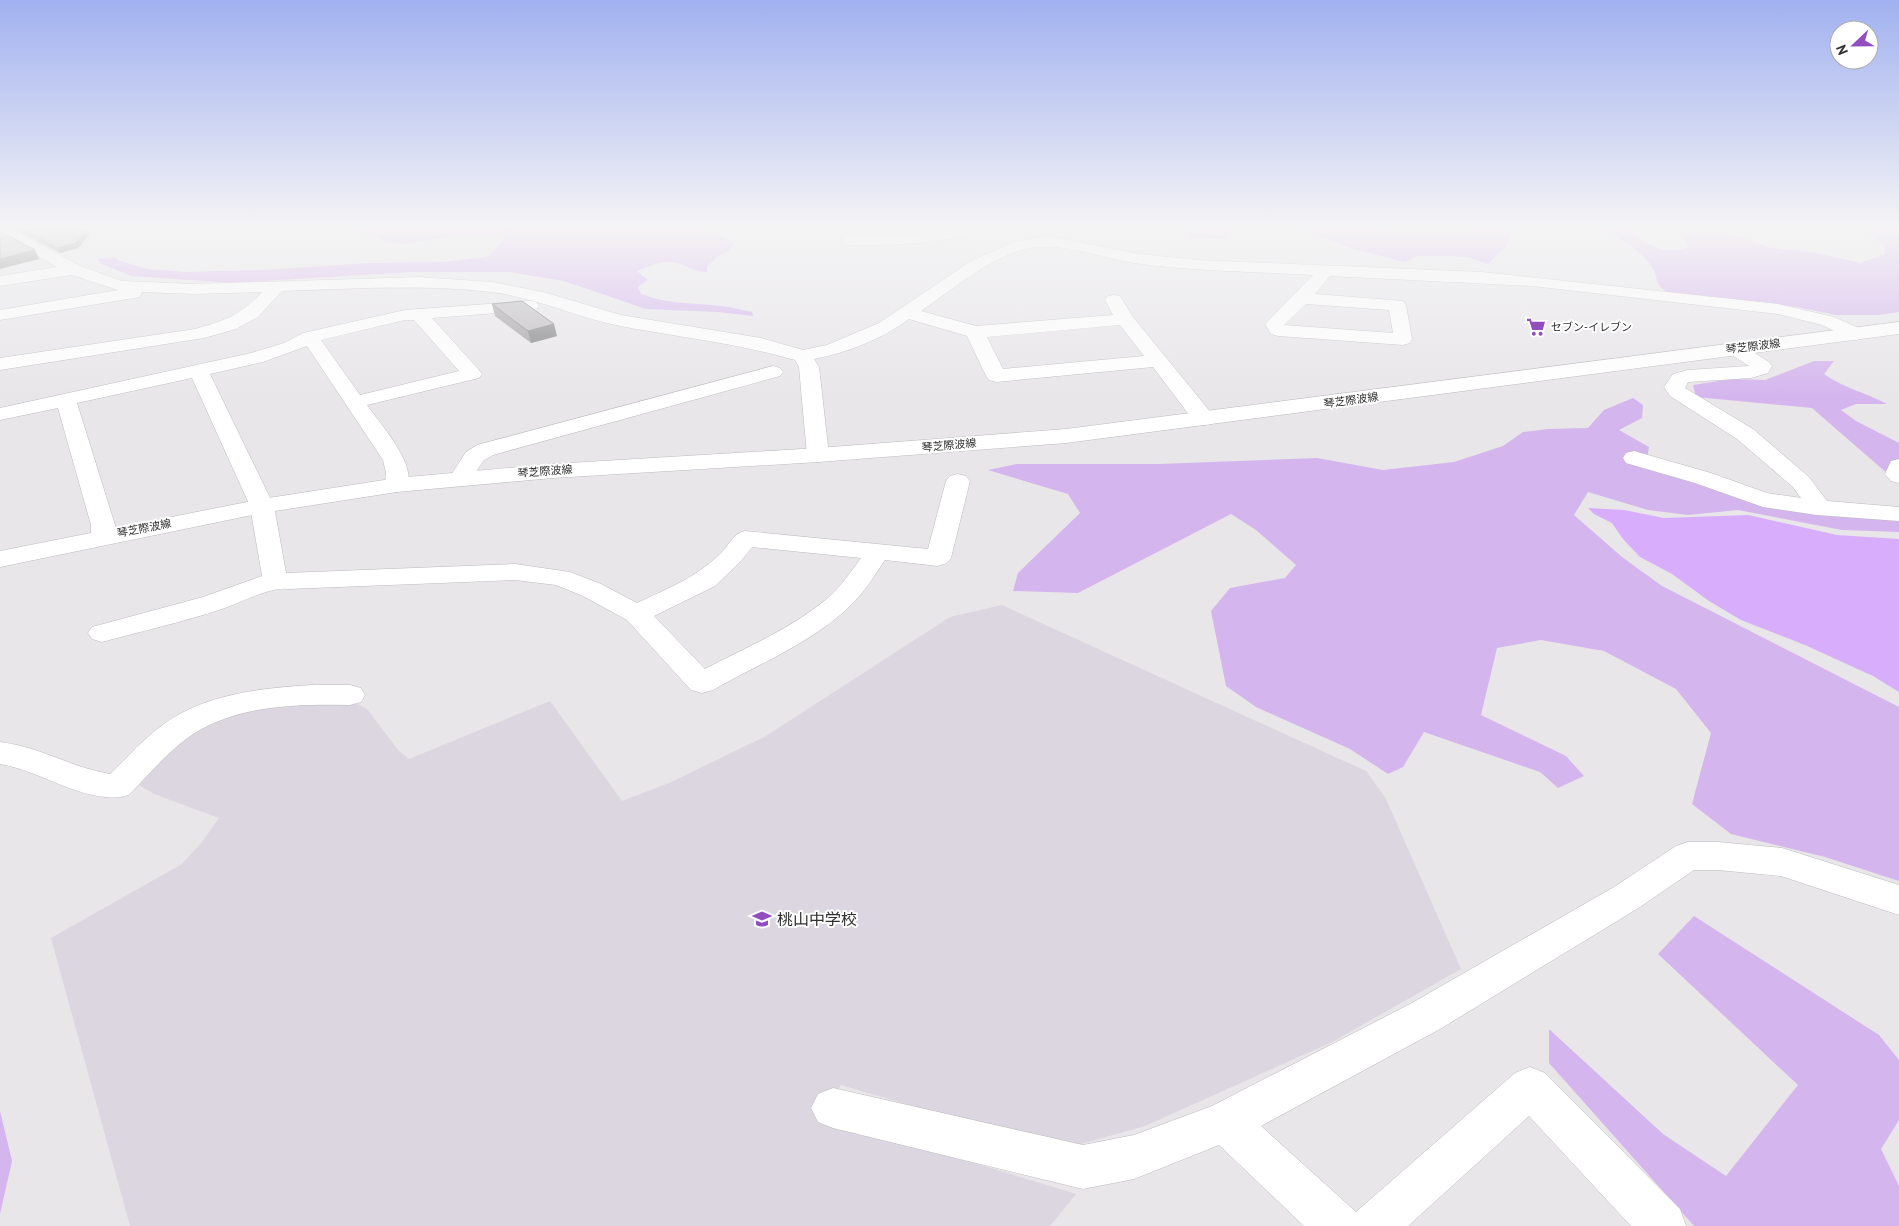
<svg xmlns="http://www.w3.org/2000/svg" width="1899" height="1226" font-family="'PT Sans','Noto Sans JP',sans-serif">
	<rect width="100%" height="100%" fill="#e8e6e9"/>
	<!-- built -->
	<path fill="#dbd6df" d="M 1002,605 L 1366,771 L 1385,797 L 1461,969 L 1332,1042 L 1145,1126 L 1070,1147 L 1008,1134 L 841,1085 L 820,1116 L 1076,1194 L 1050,1226 L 130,1226 L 51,938 L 182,864 L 202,842 L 219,818 L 154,794 L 139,785 L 177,739 L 209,720 L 284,702 L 346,698 L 367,709 L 398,750 L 409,759 L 550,701 L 622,801 L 669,783 L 766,736 L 950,617 Z"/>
	<!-- green -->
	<path fill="#d4b5ee" d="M 335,227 L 706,227 L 733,243 L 730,251 L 718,256 L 707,267 L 707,272 C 693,272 680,261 668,262 C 658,262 647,267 637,271 L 648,280 L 638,287 L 641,294 C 667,304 693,303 721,306 C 731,307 742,310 752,312 L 753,316 L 718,312 L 646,309 L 564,281 L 509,272 L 411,272 L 231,283 L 132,276 L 102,264 L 97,259 L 115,257 L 120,261 L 148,269 L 186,272 L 264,270 L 367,263 L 445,262 L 489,256 L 503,240 L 504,235 L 461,235 L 406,244 L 388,242 L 369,234 L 347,231 Z
		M 1178,227 L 1228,227 L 1238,230 L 1221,239 L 1190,237 L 1187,231 Z
		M 1284,227 L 1380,227 L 1396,231 L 1465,231 L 1491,227 L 1540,227 C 1531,232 1520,226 1510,231 L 1508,244 L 1488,264 L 1469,257 L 1450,256 L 1418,256 L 1404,262 L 1354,249 L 1308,232 Z
		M 1594,227 L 1639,227 L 1639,228 L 1633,234 C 1653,248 1665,255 1689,247 L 1683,235 L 1697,232 L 1718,233 L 1740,237 L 1768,247 L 1817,253 L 1861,263 L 1885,254 L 1884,246 L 1862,227 L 1899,227 L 1899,312 L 1878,315 L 1836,315 L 1797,307 L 1667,292 C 1652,282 1660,279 1652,267 C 1640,247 1615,235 1594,229 Z
		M 1814,361 L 1834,361 L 1824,374 C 1843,388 1867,393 1887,404 L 1856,404 L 1841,410 L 1856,421 L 1899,443 L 1899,479 L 1888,474 L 1812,408 L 1696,397 L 1693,385 L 1731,379 L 1765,380 Z
		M 1633,398 L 1643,405 L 1642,418 L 1619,430 L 1649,447 L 1646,464 L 1747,499 L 1899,519 L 1899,532 L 1842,530 L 1738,510 L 1688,515 L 1648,510 L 1588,492 L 1574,515 L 1622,557 L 1662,586 L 1899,707 L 1899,881 L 1825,857 L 1731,834 L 1692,804 L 1711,733 L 1676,689 L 1604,651 L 1541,640 L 1497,648 L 1481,715 L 1566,756 L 1584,776 L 1558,788 L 1540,772 L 1424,732 L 1403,767 L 1388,774 L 1350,749 L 1256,707 L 1226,686 L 1211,611 L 1230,588 L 1285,578 L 1296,565 L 1256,530 L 1231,514 L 1078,593 L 1013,591 L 1018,573 L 1080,513 L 1068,494 L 988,470 L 1017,464 L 1159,464 L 1317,458 L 1383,470 L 1454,462 L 1503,446 L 1523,432 L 1548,429 L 1588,428 L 1604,410 Z
		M 1694,916 L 1879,1035 L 1899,1060 L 1899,1120 L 1881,1149 L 1899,1186 L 1899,1226 L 1694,1226 L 1549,1063 L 1549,1029 L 1663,1134 L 1726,1176 L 1798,1085 L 1658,954 Z
		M 0,1111 L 12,1161 L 0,1214 Z"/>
	<!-- water -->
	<path fill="#d8adfb" d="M 1588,508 L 1624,510 L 1664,518 L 1748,515 L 1837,535 L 1899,539 L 1899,692 L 1873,676 L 1805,645 L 1741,620 L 1709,601 L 1672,574 L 1640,557 L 1623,539 L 1612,523 L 1594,514 Z"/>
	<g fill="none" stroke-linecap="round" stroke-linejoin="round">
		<!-- minor casing -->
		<g stroke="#bdbbbe" stroke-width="1">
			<path id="minor" d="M 0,227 L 7,227 L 80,266 L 122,281 L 194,284 L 419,277 L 492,282 L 543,292 L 621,315 L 761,338 L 803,350 L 827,345 L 879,323 L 971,261 L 1014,242 L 1048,236 L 1139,254 L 1198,260 L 1482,272 L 1778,304 L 1834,317 L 1863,330 L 1865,334 L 1863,338 L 1856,340 L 1849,338 L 1822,325 L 1778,314 L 1532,286 L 1330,276 L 1315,294 L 1403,301 L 1406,305 L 1412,339 L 1410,343 L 1403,345 L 1278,336 L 1271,334 L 1265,324 L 1313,275 C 1256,272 1198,271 1141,264 C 1104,260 1063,240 1025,249 C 991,257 950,291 921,311 L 976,326 L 1113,315 L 1105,300 L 1108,296 L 1114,295 L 1120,296 L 1133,317 L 1212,414 L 1215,419 L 1212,424 L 1204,425 L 1196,424 L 1153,367 L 996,382 L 989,380 L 986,376 L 967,336 L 909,319 C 880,340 849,352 814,359 L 819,367 L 829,455 L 826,460 L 818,462 L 810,460 L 807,455 L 799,367 L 795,360 C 737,343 678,337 620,326 C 576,317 535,297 491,292 C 422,284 352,289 282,291 L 258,317 L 236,329 L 204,338 L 0,370 L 0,358 L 195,329 C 227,320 239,316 262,292 L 194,294 L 142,292 L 140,297 L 134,298 L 0,320 L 0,310 L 118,290 L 72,275 L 0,286 L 0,276 L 57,267 L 0,235 ZM 1306,304 L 1389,310 L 1393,333 L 1284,325 ZM 1120,325 L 1144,356 L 1003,369 L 987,337 Z
				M 955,227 L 974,227 C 961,246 874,245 850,245 L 844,243 L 842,240 L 844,237 L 850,235 L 885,235 L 949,230 Z
				M 530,301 L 536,302 L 539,306 L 536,310 L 432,318 L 479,370 L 482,374 L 479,378 L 367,405 C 380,424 421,468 405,490 L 397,492 L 389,490 L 385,485 L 386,473 L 383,460 L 307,346 L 263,362 L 210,374 L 274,506 L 286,573 L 515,564 L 570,572 L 601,584 L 637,603 C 669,588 698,577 723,551 C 731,542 733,534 745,531 L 928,549 L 946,481 L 950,476 L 958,474 L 966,476 L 970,481 L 951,558 L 947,563 L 938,566 L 885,560 C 874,576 864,593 850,606 C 812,643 758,664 713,690 L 702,693 L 691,690 L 627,620 L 583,596 L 556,585 L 515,580 L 288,589 C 272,586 239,603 222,609 C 183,622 142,631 102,642 L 92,639 L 88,633 L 92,627 L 203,597 L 262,576 L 250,506 L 192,378 L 77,403 L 115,525 L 117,536 L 113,541 L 104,544 L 95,541 L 91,536 L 91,525 L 58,408 L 0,420 L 0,408 L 251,353 L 284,343 L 303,333 L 405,310 ZM 405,320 L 414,320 L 459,371 L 360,395 L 321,340 ZM 752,547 L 861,558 C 851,572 841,586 829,597 C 793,628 747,647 705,669 L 654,616 L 715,586 L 741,561 Z
				M 1734,342 L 1741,344 L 1769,362 L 1772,366 L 1768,373 L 1751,378 L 1688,382 L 1685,388 L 1753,429 L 1809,477 L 1827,501 L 1899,507 L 1899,521 L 1817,515 L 1763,507 L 1695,483 L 1626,463 L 1623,458 L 1626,453 L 1634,451 L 1711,473 L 1767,493 L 1801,498 L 1793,487 L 1737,439 L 1670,396 L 1664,387 L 1673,374 L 1688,370 L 1749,366 L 1727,352 L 1724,348 L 1727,344 Z
				M 773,366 L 780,368 L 783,372 L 780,376 L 493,455 L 483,461 L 469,483 L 461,485 L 453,483 L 449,478 L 466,452 L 477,445 Z
				M 1899,459 L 1899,483 L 1891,481 L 1885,474 L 1891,461 Z
				M 312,685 L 350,685 L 361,688 L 365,695 L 361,702 L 350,705 C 295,704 232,705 186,739 C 165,755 147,776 129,795 C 90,807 40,770 0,764 L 0,742 C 41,747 72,768 110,774 C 128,757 144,738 164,724 C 205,694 262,688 312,685 Z
				M 1688,842 L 1718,842 L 1782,848 L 1899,885 L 1899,915 L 1781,876 L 1718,870 L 1694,870 L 1640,907 L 1440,1029 L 1261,1126 L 1356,1212 L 1515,1073 L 1530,1067 L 1545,1073 L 1680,1209 L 1686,1226 L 1631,1226 L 1529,1116 L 1408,1226 L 1304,1226 L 1219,1145 L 1134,1179 L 1083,1189 L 833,1128 L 818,1122 L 811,1108 L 818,1094 L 833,1088 L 1083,1145 L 1134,1135 L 1212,1106 L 1412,1003 L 1614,887 L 1676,846 Z"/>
		</g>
		<!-- major casing -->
		<g stroke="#bdbbbe" stroke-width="1">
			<path id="major" d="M 1899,322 L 1899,334 L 1066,443 L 818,462 L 553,478 L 397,492 L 262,513 L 0,567 L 0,551 L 262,499 L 397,478 L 553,464 L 818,448 L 1066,429 Z"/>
		</g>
		<!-- minor -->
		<use href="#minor" fill="#fff" fill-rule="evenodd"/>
		<!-- major -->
		<use href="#major" fill="#fff" fill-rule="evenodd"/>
	</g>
	<!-- wall -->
	<path fill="#a3a1a3" d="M 16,227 L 81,227 L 87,230 L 89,235 L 78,248 L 60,253 L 18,231 Z
		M 492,304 L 557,336 L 531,343 L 495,316 Z"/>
	<!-- shaded-wall -->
	<path fill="#848385" d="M 87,230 L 89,235 L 78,248 L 60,253 L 57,248 Z
		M 35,250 L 39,259 L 0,269 L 0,259 Z
		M 554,324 L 557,336 L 531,343 L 528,331 Z"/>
	<!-- building -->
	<path fill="#bdbbbe" stroke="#848385" d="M 18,227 L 81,227 L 87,230 L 76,243 L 57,248 Z
		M 0,231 L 35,250 L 0,259 Z
		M 522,301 L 554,324 L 528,331 L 492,304 Z"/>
	<!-- sky -->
	<linearGradient id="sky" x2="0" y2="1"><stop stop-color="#a1b1f0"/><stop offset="0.57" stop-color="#f5f4f5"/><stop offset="1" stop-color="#f5f4f5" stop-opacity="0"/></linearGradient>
	<rect width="1899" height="398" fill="url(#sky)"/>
	<!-- icons -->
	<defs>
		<g id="supermarket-bare" transform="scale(1.5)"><path d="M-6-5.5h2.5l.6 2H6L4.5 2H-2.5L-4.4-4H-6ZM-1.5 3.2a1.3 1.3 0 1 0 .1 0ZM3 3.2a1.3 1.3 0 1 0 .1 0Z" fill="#924dc1" stroke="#fff" stroke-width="2.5" paint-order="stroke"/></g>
		<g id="school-bare" transform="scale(1.5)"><path d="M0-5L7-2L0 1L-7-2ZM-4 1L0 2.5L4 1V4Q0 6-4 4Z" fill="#924dc1" stroke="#fff" stroke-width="2.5" paint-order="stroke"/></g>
	</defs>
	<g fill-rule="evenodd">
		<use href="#supermarket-bare" x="1536" y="327"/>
		<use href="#school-bare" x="762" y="919"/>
	</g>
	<g text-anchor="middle" stroke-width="4" stroke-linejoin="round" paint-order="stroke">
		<!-- far-poi labels -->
		<g font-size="11" fill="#313031" stroke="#fff" text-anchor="start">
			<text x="1551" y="331">セブン-イレブン</text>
		</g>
		<!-- far-street labels -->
		<g font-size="11" fill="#313031" stroke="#fff">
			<text transform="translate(1753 346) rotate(-7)" y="4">琴芝際波線</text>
			<text transform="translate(1351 400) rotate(-8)" y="4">琴芝際波線</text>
			<text transform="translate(949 445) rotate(-5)" y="4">琴芝際波線</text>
			<text transform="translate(545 471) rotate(-4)" y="4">琴芝際波線</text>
			<text transform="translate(144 528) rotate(-11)" y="4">琴芝際波線</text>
		</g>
		<!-- near-poi labels -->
		<g font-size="16" fill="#313031" stroke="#fff" text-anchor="start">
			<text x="777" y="925">桃山中学校</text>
		</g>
	</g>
	<!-- north arrow -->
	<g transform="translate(1854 45) rotate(248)"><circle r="24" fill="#ffffff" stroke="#adacad"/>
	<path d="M0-4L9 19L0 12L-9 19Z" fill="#924dc1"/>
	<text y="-8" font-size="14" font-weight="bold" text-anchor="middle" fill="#313031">N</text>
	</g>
</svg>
